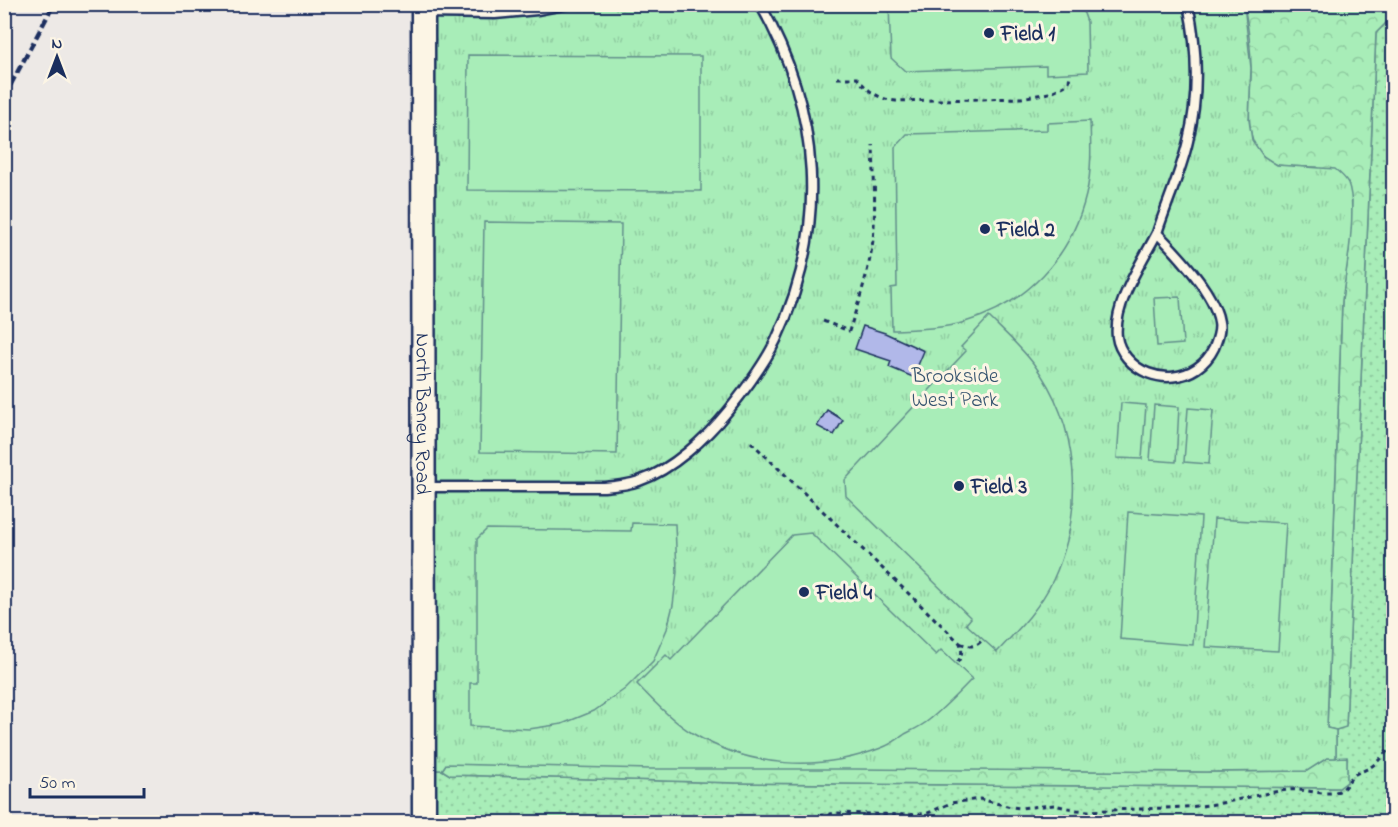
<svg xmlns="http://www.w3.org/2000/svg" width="1398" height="827" font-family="'Indie Flower',sans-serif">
	<defs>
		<pattern id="grass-dots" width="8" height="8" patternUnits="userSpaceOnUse" patternTransform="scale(1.5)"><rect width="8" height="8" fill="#a8edb8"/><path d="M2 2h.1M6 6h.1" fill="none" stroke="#90cca1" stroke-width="1.8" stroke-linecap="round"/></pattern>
		<pattern id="forest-crowns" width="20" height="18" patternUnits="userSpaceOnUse" patternTransform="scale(1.5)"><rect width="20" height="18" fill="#a8edb8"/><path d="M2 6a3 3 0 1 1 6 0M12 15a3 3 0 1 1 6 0" fill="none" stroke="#90cca1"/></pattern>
		<pattern id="park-tufts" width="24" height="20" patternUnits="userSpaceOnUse" patternTransform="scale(1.5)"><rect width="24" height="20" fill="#a8edb8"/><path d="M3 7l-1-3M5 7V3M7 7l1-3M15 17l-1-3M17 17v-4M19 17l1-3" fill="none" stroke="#90cca1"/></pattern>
	</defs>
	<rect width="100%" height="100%" fill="#ede9e6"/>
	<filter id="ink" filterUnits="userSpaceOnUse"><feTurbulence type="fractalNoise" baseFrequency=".0167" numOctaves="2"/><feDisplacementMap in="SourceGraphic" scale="12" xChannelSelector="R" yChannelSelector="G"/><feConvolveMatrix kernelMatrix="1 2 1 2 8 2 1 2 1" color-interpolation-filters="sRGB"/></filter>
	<g filter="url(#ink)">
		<!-- grass -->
		<path fill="url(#grass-dots)" stroke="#628e8b" stroke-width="1.5" d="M 1393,16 L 1393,822 L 433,822 L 434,770 L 442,770 L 450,775 L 737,783 L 1339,788 L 1346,782 L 1347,758 L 1336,758 L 1336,730 L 1346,726 L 1376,33 Z"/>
		<!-- forest -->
		<path fill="url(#forest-crowns)" stroke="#628e8b" stroke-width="1.5" d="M 1244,5 L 1393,5 L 1393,16 L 1376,33 L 1346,727 L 1336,730 L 1327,728 L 1342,300 L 1349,251 L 1352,200 L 1317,167 C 1306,166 1284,168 1275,164 C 1238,147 1252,101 1251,69 C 1251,47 1248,25 1244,5 Z
			M 1347,757 L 1347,782 L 1339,788 L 737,783 L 450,775 L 442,770 L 446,764 L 1206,772 L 1306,771 L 1327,758 Z"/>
		<!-- park -->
		<path fill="url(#park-tufts)" stroke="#628e8b" stroke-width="1.5" d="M 431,5 L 1244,5 L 1251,68 L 1249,120 L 1252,140 L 1263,156 L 1277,165 L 1335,169 C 1340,173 1345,177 1348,183 C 1358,207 1346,272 1342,300 L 1327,728 L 1336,730 L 1336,758 L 1327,758 L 1307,771 L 1206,772 L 856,769 L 650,769 L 446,764 L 442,770 L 434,770 Z"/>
		<!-- garden -->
		<path fill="#a8edb8" stroke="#628e8b" stroke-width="1.5" d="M 889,5 L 1081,5 L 1087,22 L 1088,72 L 1046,74 L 1046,66 L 905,71 L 891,58 Z
			M 468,55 L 701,56 L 701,191 L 467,190 Z
			M 1090,121 C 1091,146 1092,171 1086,195 C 1071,257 1027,304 965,322 C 942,329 917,329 892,330 L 891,288 L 897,287 L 895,147 L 907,134 L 1047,130 L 1047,123 Z
			M 484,222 L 621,224 L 617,454 L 480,452 Z
			M 1180,297 L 1183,344 L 1157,346 L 1154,298 Z
			M 989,317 C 1004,332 1020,346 1033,363 C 1080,425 1085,511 1053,580 C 1040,608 1017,631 997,652 L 966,624 L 971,618 L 846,496 L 845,480 L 966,351 L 961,347 Z
			M 1121,403 L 1146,405 L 1142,459 L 1117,458 Z
			M 1154,405 L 1179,407 L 1176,462 L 1150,460 Z
			M 1188,408 L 1213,410 L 1209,464 L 1184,462 Z
			M 1128,512 L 1201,517 L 1193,645 L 1120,639 Z
			M 1214,519 L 1286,523 L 1278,651 L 1205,647 Z
			M 632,523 L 675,524 L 677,572 L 673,605 L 667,629 L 653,661 L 625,689 L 594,711 L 562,724 L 529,729 L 470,726 L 470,683 L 477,683 L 477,539 L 487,529 L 631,531 Z
			M 811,533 L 936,655 L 941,650 L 972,679 C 958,693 944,708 929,720 C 922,726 913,730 905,734 C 898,739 890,745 881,748 C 819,772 750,768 692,733 C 673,722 652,700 637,684 L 666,655 L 671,660 L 792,535 Z"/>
		<!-- building -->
		<path fill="#b1b8e9" stroke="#1b2f5e" stroke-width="1.5" d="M 863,326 L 885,333 L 924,351 L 913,377 L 889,367 L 891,361 L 855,349 Z
			M 827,410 L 843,420 L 834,435 L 817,426 Z"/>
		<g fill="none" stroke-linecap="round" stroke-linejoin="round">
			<!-- lane casing -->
			<g stroke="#1b2f5e" stroke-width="13">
				<path id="lane" d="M 424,13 L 495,14 L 537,10 L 568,4
					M 1157,233 C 1177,253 1215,294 1219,322 C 1221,331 1217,340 1214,348 C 1197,383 1151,386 1127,358 C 1122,352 1118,345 1117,337 C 1113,304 1142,262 1157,233 Z
					M 1157,233 C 1167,202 1181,172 1188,141 C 1199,96 1198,50 1188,4
					M 426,487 L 604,487 C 616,486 628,485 639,481 C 672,470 706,438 728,411 C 745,390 764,365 776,340 C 829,228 821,111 760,4"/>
			</g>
			<!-- secondary casing -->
			<g stroke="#1b2f5e" stroke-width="27">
				<g id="secondary">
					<path id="s1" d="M 423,4 L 424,822"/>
				</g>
			</g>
			<!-- path -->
			<path stroke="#1b2f5e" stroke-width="3" stroke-dasharray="4.5 4.5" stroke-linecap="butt" d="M 837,78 L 857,78 C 868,91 878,99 896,101 L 1021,98 L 1049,93 L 1064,86 L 1069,82 L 1070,73
				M 823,321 L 849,331 C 859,301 869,271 873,240 C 876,209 874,177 873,145
				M 751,442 L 960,643 C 963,652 962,657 956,664
				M 960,643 C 969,647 976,648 983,639
				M 775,822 L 837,813 L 907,815 L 921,814 L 928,813 L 951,803 L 980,799 L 1011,807 L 1020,808 L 1054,805 L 1077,810 L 1088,811 C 1124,809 1162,809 1198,806 C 1229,804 1258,793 1289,790 C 1305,788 1324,797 1339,791 C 1346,788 1347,783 1351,778 C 1356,772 1362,772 1367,769 C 1378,764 1385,752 1394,744"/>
			<!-- lane -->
			<use href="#lane" stroke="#fcf5e5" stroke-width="8"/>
			<!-- secondary -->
			<use href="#secondary" stroke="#fcf5e5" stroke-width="22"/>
			<!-- rail -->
			<path stroke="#1b2f5e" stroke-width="4.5" stroke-dasharray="9 4.5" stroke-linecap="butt" d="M 4,97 L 54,4"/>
		</g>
	</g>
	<!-- markers -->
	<g fill="#1b2f5e" stroke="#fcf5e5" stroke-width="2">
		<circle cx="989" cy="33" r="6"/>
		<circle cx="985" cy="229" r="6"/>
		<circle cx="959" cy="486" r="6"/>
		<circle cx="804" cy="592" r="6"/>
	</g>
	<g text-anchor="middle" stroke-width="6" stroke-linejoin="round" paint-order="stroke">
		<!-- poi labels -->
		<g font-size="21" font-weight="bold" fill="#1b2f5e" stroke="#fcf5e5" text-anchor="start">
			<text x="1001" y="40">Field 1</text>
			<text x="997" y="236">Field 2</text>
			<text x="971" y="493">Field 3</text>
			<text x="816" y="599">Field 4</text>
		</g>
		<!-- park labels -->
		<g font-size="21" fill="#375570" stroke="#fcf5e5">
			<text x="955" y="382">Brookside<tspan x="955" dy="24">West Park</tspan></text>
		</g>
		<!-- street labels -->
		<g font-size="21" fill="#1b2f5e" stroke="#fcf5e5">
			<text dy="7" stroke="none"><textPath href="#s1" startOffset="410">North Baney Road</textPath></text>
		</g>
	</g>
	<!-- margin -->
	<rect width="1398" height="827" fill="none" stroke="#fcf5e5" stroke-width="24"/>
	<rect x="12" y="12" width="1374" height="803" fill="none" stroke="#1b2f5e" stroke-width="2" filter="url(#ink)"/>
	<!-- north arrow -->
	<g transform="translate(57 57)" stroke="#fcf5e5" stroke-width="4.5" paint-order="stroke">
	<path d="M0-4.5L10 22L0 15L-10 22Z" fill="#1b2f5e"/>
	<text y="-9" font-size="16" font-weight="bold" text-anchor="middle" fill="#1b2f5e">N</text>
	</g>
	<!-- scale -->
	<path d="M30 788v9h114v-9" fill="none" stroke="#1b2f5e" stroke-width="3"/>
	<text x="39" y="788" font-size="18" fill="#1b2f5e" stroke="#fcf5e5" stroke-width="4.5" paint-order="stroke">50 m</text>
</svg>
